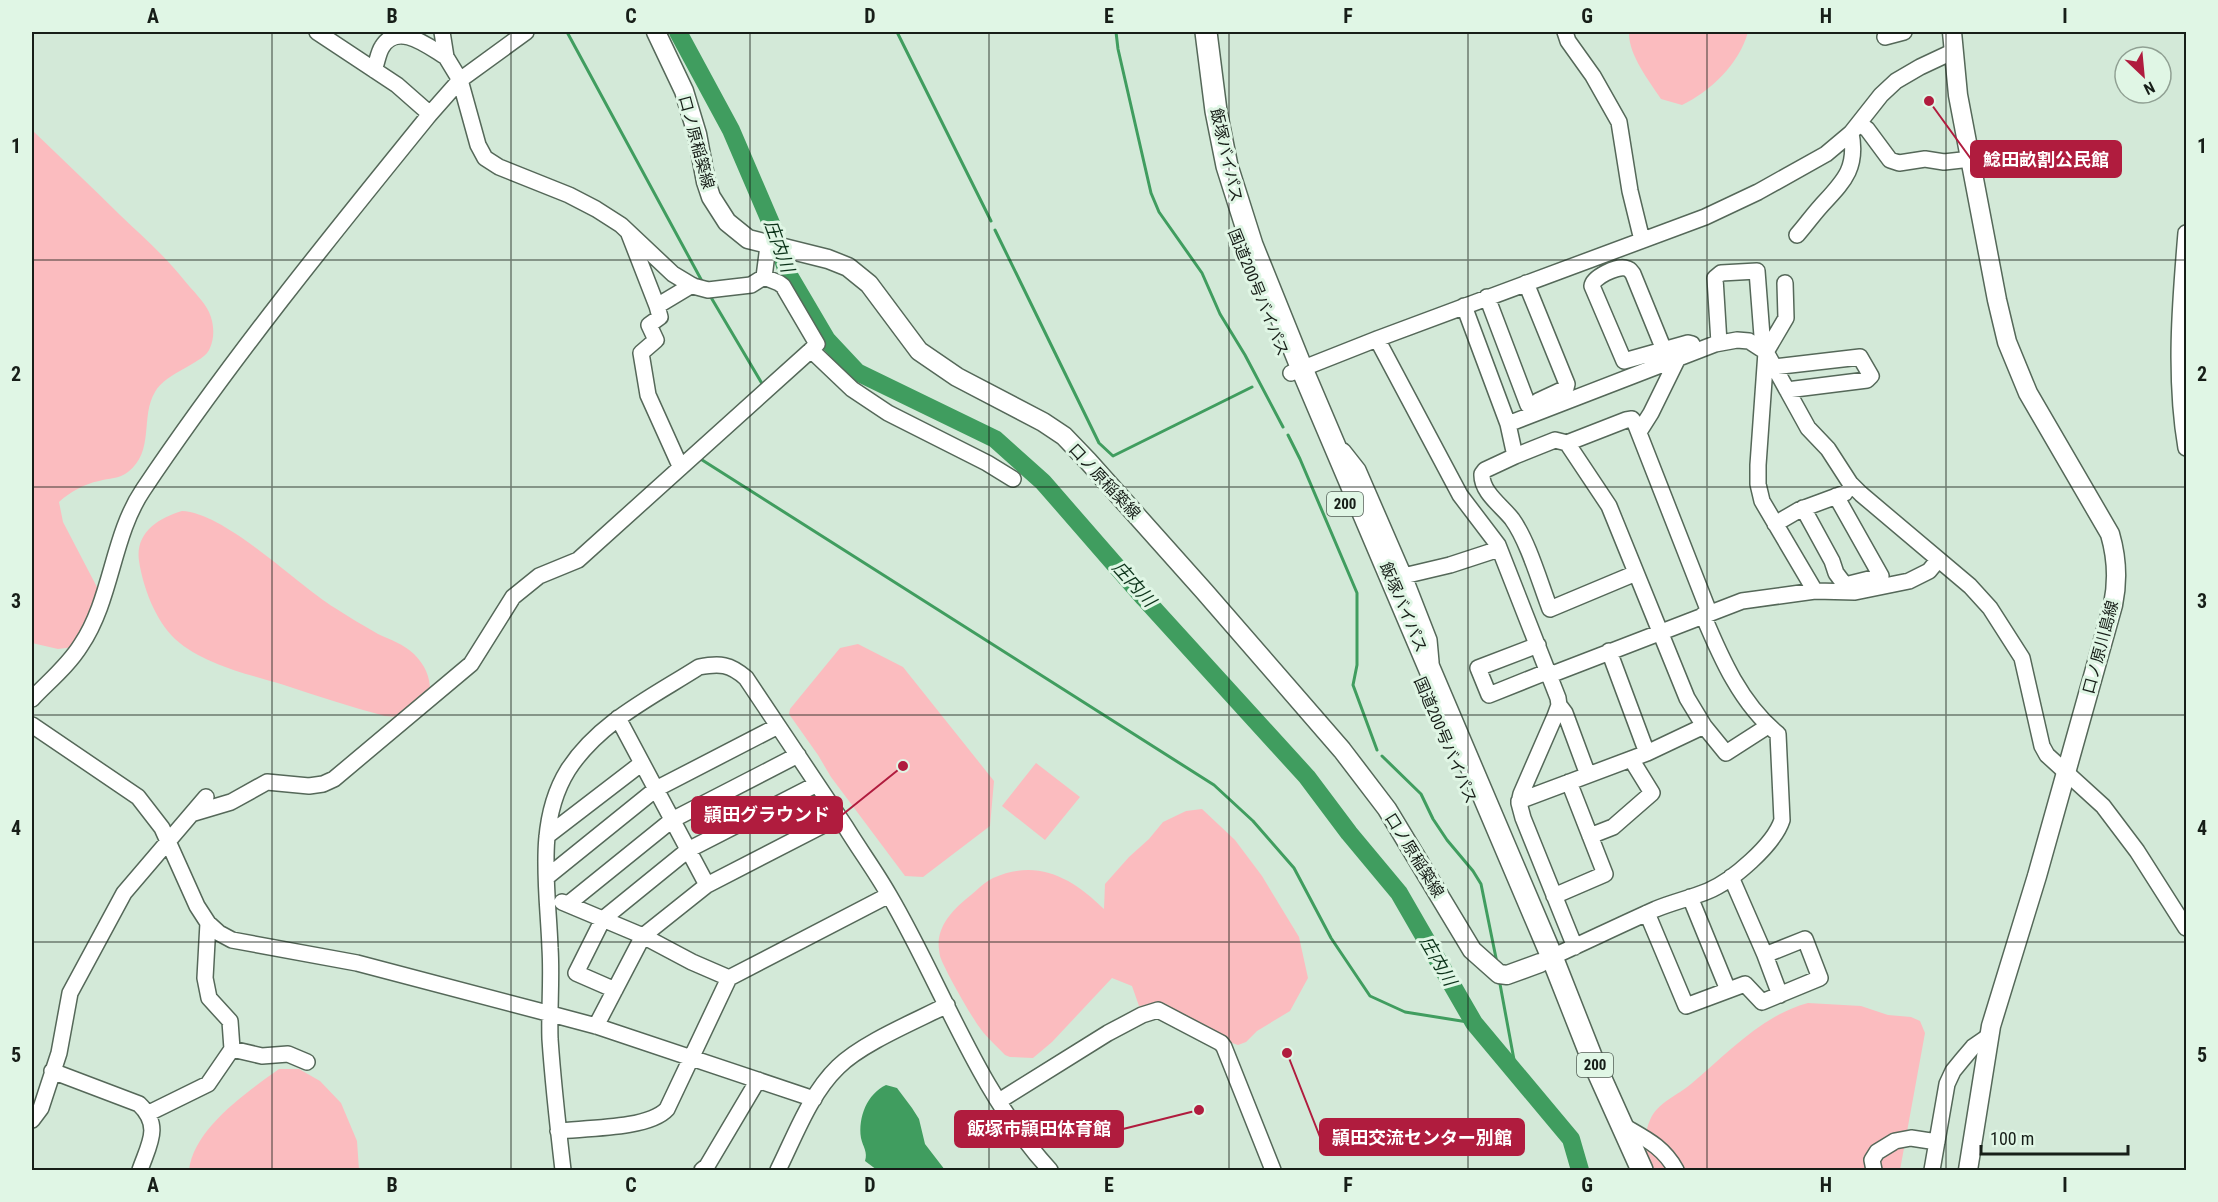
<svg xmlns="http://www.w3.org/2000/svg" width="2218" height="1202" font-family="'Roboto Condensed','Noto Sans JP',sans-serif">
	<rect width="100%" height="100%" fill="#d3e9d8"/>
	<!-- green -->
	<path fill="#fbbcbf" d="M 1629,32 L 1748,32 C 1739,64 1711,91 1682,105 L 1661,99 C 1649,81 1628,54 1629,32 Z
		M 32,130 C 61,158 91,186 120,215 C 142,236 165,256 184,280 C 192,290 204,301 209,312 C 214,323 215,337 210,348 C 205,363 166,372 155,392 C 140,417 155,451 128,472 C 119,479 109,478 99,481 C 84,484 70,492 59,502 L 63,522 L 99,591 L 101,620 L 74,647 L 58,649 L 32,643 Z
		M 182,511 C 226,513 296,584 335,608 C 349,617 364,626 378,634 C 391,640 403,644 414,654 C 426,666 431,679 430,695 L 401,717 L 385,716 C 351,707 317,696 284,685 C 248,674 204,665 175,639 C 155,620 143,587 139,561 C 135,533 158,518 182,511 Z
		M 858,644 L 903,667 L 994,781 L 990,826 L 923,877 L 905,876 L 831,777 L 818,755 L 789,714 L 790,709 L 840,648 Z
		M 1036,763 L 1080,797 L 1045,840 L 1002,806 Z
		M 1202,809 L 1235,840 L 1262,876 L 1299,937 L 1308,978 L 1290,1011 L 1257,1031 L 1246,1042 L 1238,1045 L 1229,1042 L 1160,1005 L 1139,1006 L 1132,986 L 1112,978 L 1052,1042 L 1033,1058 L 1010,1057 L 1005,1055 C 997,1046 987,1038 980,1028 C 972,1018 943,967 940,956 C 939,951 938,943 939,938 C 942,920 958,905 971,895 C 978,889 985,882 993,878 C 1038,858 1072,878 1104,909 L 1105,884 L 1129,857 L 1149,839 L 1163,822 L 1186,811 Z
		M 1808,1003 L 1861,1006 L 1888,1015 L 1911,1017 L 1920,1021 L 1925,1033 L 1900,1170 L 1651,1170 C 1646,1156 1643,1134 1650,1120 C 1657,1103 1678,1095 1691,1084 C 1727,1054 1762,1015 1808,1003 Z
		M 279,1069 L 299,1069 L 320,1081 L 341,1103 L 357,1141 L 359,1170 L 189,1170 C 194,1128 247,1092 279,1069 Z"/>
	<!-- water -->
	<path fill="#409d5f" d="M 886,1085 L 897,1088 L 912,1108 L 919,1119 L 925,1144 L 945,1170 L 877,1170 L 865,1161 C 868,1152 863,1147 861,1138 C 858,1117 867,1094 886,1085 Z"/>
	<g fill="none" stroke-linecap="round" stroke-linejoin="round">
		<!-- stream -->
		<path stroke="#409d5f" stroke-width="3" d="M 567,32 L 703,283
			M 897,32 L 991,221
			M 1116,32 L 1118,49 L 1151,193 L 1159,212 L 1202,273 L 1220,314 L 1245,355 L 1283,427
			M 995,230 L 1099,443 L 1113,456 L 1252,387
			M 709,294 L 764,387
			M 1288,435 L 1300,459 L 1357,593 L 1357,665 L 1353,685 L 1377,750
			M 699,458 L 1214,785 L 1253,821 L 1294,868 L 1331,938 L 1370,996 L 1405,1012 L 1474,1023
			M 1382,756 L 1421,794 L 1433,819 L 1447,840 L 1473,871 L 1481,884 L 1497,963
			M 1500,984 L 1517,1076"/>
		<!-- river -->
		<path stroke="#409d5f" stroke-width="18" d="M 678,32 L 731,130 L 773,228 L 787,272 L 827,340 L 857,372 L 995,439 L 1043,482 L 1144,598 L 1307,777 L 1349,833 L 1399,893 L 1474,1023 L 1571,1139 L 1580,1170"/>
		<!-- minor casing -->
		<g stroke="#556859" stroke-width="18">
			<path id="minor" d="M 317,32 L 397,85 L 430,114
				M 442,32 L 446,57 L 460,80 L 478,145 L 485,158 L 499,167 L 569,195 L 596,209 L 621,225 L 673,274 L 693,286 L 708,290 L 725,288 L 751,285 L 764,277 L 768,246
				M 1565,32 L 1568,41 L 1593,76 L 1619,122 L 1630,191 L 1642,240
				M 1885,37 L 1904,32
				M 374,70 C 377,63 378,53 382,47 C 398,21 429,47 446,57
				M 1858,124 L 1867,129 L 1890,160 L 1899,163 L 1925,159 L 1944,162 L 1971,159
				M 2186,233 C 2180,304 2174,378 2186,448
				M 629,234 L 657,306
				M 1797,235 C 1805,226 1812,216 1821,206 C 1843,182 1858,169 1851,133
				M 1526,283 L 1567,384 L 1566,388 L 1538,401
				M 1785,283 L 1786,318 L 1766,352 L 1758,465 L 1758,484 L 1762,501 L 1815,591
				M 1487,297 L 1528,405
				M 1464,306 L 1508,424 L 1715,344 L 1737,340 L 1749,341 L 1766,352 L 1808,428 L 1828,449 L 1850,483 L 1861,494 L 1970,586 L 1990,608 L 2022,658 L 2042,746 L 2047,755 L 2103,806 L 2137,851 L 2186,928
				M 1377,339 L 1460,495 L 1498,545 L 1558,698 L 1559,705 L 1555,716 L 1521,794 L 1519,803 L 1523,818 L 1575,947
				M 1719,343 L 1715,278 L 1721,273 L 1757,271 L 1763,349
				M 811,350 L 852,389 L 888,413 L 987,463 L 1013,479
				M 1664,350 L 1633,274 C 1630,270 1630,269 1625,268 C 1617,266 1593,277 1592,286 L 1624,361 L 1688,343 L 1692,344 L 1695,351
				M 1774,367 L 1860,357 L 1871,376 L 1867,380 L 1787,390
				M 1291,373 L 1377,339 L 1705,217 L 1758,192 L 1826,154 L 1851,133 L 1881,95 L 1896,81 L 1920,67 L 1952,52
				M 1508,424 L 1515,456 L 1485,470 L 1482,474 C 1481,492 1502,506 1512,519 C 1528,541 1540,583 1550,609 L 1636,573
				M 1639,432 L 1651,413 L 1678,358
				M 1343,451 L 1358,470 L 1404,576 L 1429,640 L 1431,662
				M 1515,456 L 1555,440 L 1567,443
				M 680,466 L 648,395 L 641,353 L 656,340 L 649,325 L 660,317 L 657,306 L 692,285
				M 1803,508 L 1832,561 L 1836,573 L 1845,585 L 1881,576 L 1836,496
				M 1775,524 L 1799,510 L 1845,493
				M 1395,578 L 1450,565 L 1499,549
				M 1709,612 L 1635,423 L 1632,419 L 1626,420 L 1567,443 L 1609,506 L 1687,698 L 1704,726 L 1726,753 L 1768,726
				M 1538,645 L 1478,668 L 1489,695 L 1549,671
				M 1609,651 L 1647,753
				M 1550,675 L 1742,601 L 1815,591 L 1855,592 L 1909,581 L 1929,571 L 1938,560
				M 32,699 C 48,682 68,666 81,645 C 112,599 112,536 143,490 C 231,359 331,236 430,114 L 460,80 L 526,32
				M 1559,705 L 1565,713 L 1588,775
				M 618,718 L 707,885
				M 32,725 L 138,797 L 162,828 L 197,906 L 208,923 L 219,933 L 232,940 L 357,963 L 551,1014 L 596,1026 L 814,1099
				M 1519,801 L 1647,753 L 1704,726
				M 194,813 L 231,802 L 267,782 L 309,786 L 323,784 L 334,779 L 471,664 L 513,597 L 539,576 L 578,560 L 811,350 L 817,344 L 783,286 L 779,283 L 764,277
				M 839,817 L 707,885 L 643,936 L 692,962 L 729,978 L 889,895
				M 547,836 L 642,763
				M 1590,836 L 1613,827 L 1652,793 L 1631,759
				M 547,877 L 656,789 L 778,726
				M 1554,896 L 1605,874 L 1569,782
				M 1690,897 L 1728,990
				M 562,902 L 643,936 L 596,1026
				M 568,904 L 672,820 L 798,755
				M 1647,913 L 1686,1006 L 1745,984 L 1762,1002 L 1820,978 L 1805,939 L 1765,955 L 1731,877
				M 1765,955 L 1780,995
				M 1543,961 C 1581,944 1618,926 1656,909 C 1673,902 1691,898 1708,891 C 1732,881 1774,845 1782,820 L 1778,734 C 1741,704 1721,658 1703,615
				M 615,990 L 576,973 L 603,919 L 688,850 L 817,784
				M 232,1049 L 262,1056 L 288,1054 L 307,1062
				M 52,1071 L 139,1104 C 162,1126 149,1144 140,1170
				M 999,1101 L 1108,1033 L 1142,1015 L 1158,1010 L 1221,1043 L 1224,1047 L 1273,1170
				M 149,1113 L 208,1084 L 232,1049 L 230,1021 L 209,998 L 205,978 L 208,923
				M 32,1120 L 41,1108 L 59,1053 L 70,993 L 124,893 L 206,797
				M 1622,1125 C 1644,1138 1663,1146 1676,1170
				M 558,1131 C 586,1128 649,1129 667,1109 L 729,978
				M 563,1170 C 558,1127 553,1083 550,1039 C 549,1009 552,978 550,948 C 548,889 535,823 568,770 C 599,722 652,697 699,667 C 720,663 730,664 746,678 C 779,727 812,777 845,826 C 859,849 876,872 889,895 C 943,987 977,1091 1050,1170
				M 702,1170 L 707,1166 L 758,1080
				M 778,1170 C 795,1136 810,1094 838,1067 C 862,1043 916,1021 947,1005
				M 1874,1170 L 1872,1160 L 1877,1152 L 1895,1141 L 1911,1138 L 1937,1142
				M 1932,1170 L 1947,1084 L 1953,1071 L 1962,1060 L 1973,1047 L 1989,1036"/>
		</g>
		<!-- major casing -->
		<g stroke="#556859" stroke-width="21">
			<path id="major" d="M 656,32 L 684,91 L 697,134 L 706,182 L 711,197 L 727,222 L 748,239 L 828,259 L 848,267 L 869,284 L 919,351 L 957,377 L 1043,422 L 1064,436 L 1088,461 L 1204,591 L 1342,750 L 1387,809 L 1472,950 L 1499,974 L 1507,975 L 1540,963
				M 1952,32 L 1958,95 L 1997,300 L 2007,342 L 2028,393 L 2110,534 C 2117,558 2118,581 2113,605 L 2037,876 L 1991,1026 L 1968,1170"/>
		</g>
		<!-- highway casing -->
		<g stroke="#556859" stroke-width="24">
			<path id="highway" d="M 1206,32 L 1216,111 L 1227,166 L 1252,245 L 1302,369 L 1552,957 L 1593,1061 L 1642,1170"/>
		</g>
		<!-- minor -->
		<use href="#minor" stroke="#fff" stroke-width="15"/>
		<!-- major -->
		<use href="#major" stroke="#fff" stroke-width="18"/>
		<!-- highway -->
		<use href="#highway" stroke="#fff" stroke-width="21"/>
	</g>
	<!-- grid -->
	<path fill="none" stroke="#171e18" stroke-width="1.5" stroke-opacity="0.55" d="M 272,32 L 272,1170M 511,32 L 511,1170M 750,32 L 750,1170M 989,32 L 989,1170M 1229,32 L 1229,1170M 1468,32 L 1468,1170M 1707,32 L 1707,1170M 1946,32 L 1946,1170M 32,260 L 2186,260M 32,487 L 2186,487M 32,715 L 2186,715M 32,942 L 2186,942"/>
	<g text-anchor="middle" stroke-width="6" stroke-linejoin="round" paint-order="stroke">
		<!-- shield labels -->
		<g fill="#e0f6e5" stroke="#535f56" stroke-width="1.5">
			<rect x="1327" y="492" width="36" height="24" rx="4.5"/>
			<rect x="1577" y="1053" width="36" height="24" rx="4.5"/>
		</g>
		<g font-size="15" font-weight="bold" fill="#171e18">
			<text x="1345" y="509">200</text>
			<text x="1595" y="1070">200</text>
		</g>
		<!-- street labels -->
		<g font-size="16" fill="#171e18" stroke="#e0f6e5">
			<text transform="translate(697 142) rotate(75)" y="6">口ノ原稲築線</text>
			<text transform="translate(1227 155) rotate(77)" y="6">飯塚バイパス</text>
			<text transform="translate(1259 292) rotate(68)" y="6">国道200号バイパス</text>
			<text transform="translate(1105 481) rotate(47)" y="6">口ノ原稲築線</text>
			<text transform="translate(1404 607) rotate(67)" y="6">飯塚バイパス</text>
			<text transform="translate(2100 647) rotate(-75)" y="6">口ノ原川島線</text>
			<text transform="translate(1446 740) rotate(67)" y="6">国道200号バイパス</text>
			<text transform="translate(1415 855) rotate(58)" y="6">口ノ原稲築線</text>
		</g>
		<!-- water labels -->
		<g font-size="18" font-style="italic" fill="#0c331a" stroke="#e0f6e5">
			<text transform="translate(779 246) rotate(70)" y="6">庄内川</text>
			<text transform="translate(1134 584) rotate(48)" y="6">庄内川</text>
			<text transform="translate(1438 961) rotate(60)" y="6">庄内川</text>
		</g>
	</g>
	<!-- callouts -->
	<path fill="none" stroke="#b01c3e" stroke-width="2" d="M1929 101L1971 159M903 766L842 815M1199 1110L1123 1129M1287 1053L1320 1137"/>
	<g fill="#b01c3e" stroke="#e0f6e5" stroke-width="2">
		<circle cx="1929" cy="101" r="6"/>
		<circle cx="903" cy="766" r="6"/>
		<circle cx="1199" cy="1110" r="6"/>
		<circle cx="1287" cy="1053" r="6"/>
	</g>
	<g fill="#b01c3e" stroke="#b01c3e" stroke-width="2">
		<rect x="1971" y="141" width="150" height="36" rx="6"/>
		<rect x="692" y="797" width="150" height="36" rx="6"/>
		<rect x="955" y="1111" width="168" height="36" rx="6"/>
		<rect x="1320" y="1119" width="204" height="36" rx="6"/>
	</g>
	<g font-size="18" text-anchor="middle" font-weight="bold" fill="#fff">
		<text x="2046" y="166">鯰田畝割公民館</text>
		<text x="767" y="821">頴田グラウンド</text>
		<text x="1039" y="1135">飯塚市頴田体育館</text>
		<text x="1422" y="1144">頴田交流センター別館</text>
	</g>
	<!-- border -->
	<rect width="2218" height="1202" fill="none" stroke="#e0f6e5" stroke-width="66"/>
	<!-- north arrow -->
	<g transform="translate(2143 75) rotate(154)"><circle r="28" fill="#e0f6e5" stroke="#90a093" stroke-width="1.5"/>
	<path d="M0-4.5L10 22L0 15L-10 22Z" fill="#b01c3e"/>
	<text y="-9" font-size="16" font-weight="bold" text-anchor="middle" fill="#171e18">N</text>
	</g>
	<!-- scale -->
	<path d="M1981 1145v9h147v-9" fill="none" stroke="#171e18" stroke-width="3"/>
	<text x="1990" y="1145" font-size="18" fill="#171e18" stroke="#e0f6e5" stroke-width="4.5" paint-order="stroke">100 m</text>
	<rect x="33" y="33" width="2152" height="1136" fill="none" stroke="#171e18" stroke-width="2"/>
	<g font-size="20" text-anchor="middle" font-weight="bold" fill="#171e18">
		<text x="153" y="23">A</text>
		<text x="392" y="23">B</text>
		<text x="631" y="23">C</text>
		<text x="870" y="23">D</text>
		<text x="1109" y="23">E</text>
		<text x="1348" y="23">F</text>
		<text x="1587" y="23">G</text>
		<text x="1826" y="23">H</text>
		<text x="2065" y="23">I</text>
		<text x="16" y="153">1</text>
		<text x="2202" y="153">1</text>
		<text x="16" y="381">2</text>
		<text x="2202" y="381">2</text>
		<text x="16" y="608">3</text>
		<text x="2202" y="608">3</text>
		<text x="16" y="835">4</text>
		<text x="2202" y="835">4</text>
		<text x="16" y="1062">5</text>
		<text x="2202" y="1062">5</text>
		<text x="153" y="1192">A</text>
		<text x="392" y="1192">B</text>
		<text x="631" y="1192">C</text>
		<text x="870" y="1192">D</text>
		<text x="1109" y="1192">E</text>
		<text x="1348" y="1192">F</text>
		<text x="1587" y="1192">G</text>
		<text x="1826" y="1192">H</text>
		<text x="2065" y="1192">I</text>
	</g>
</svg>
